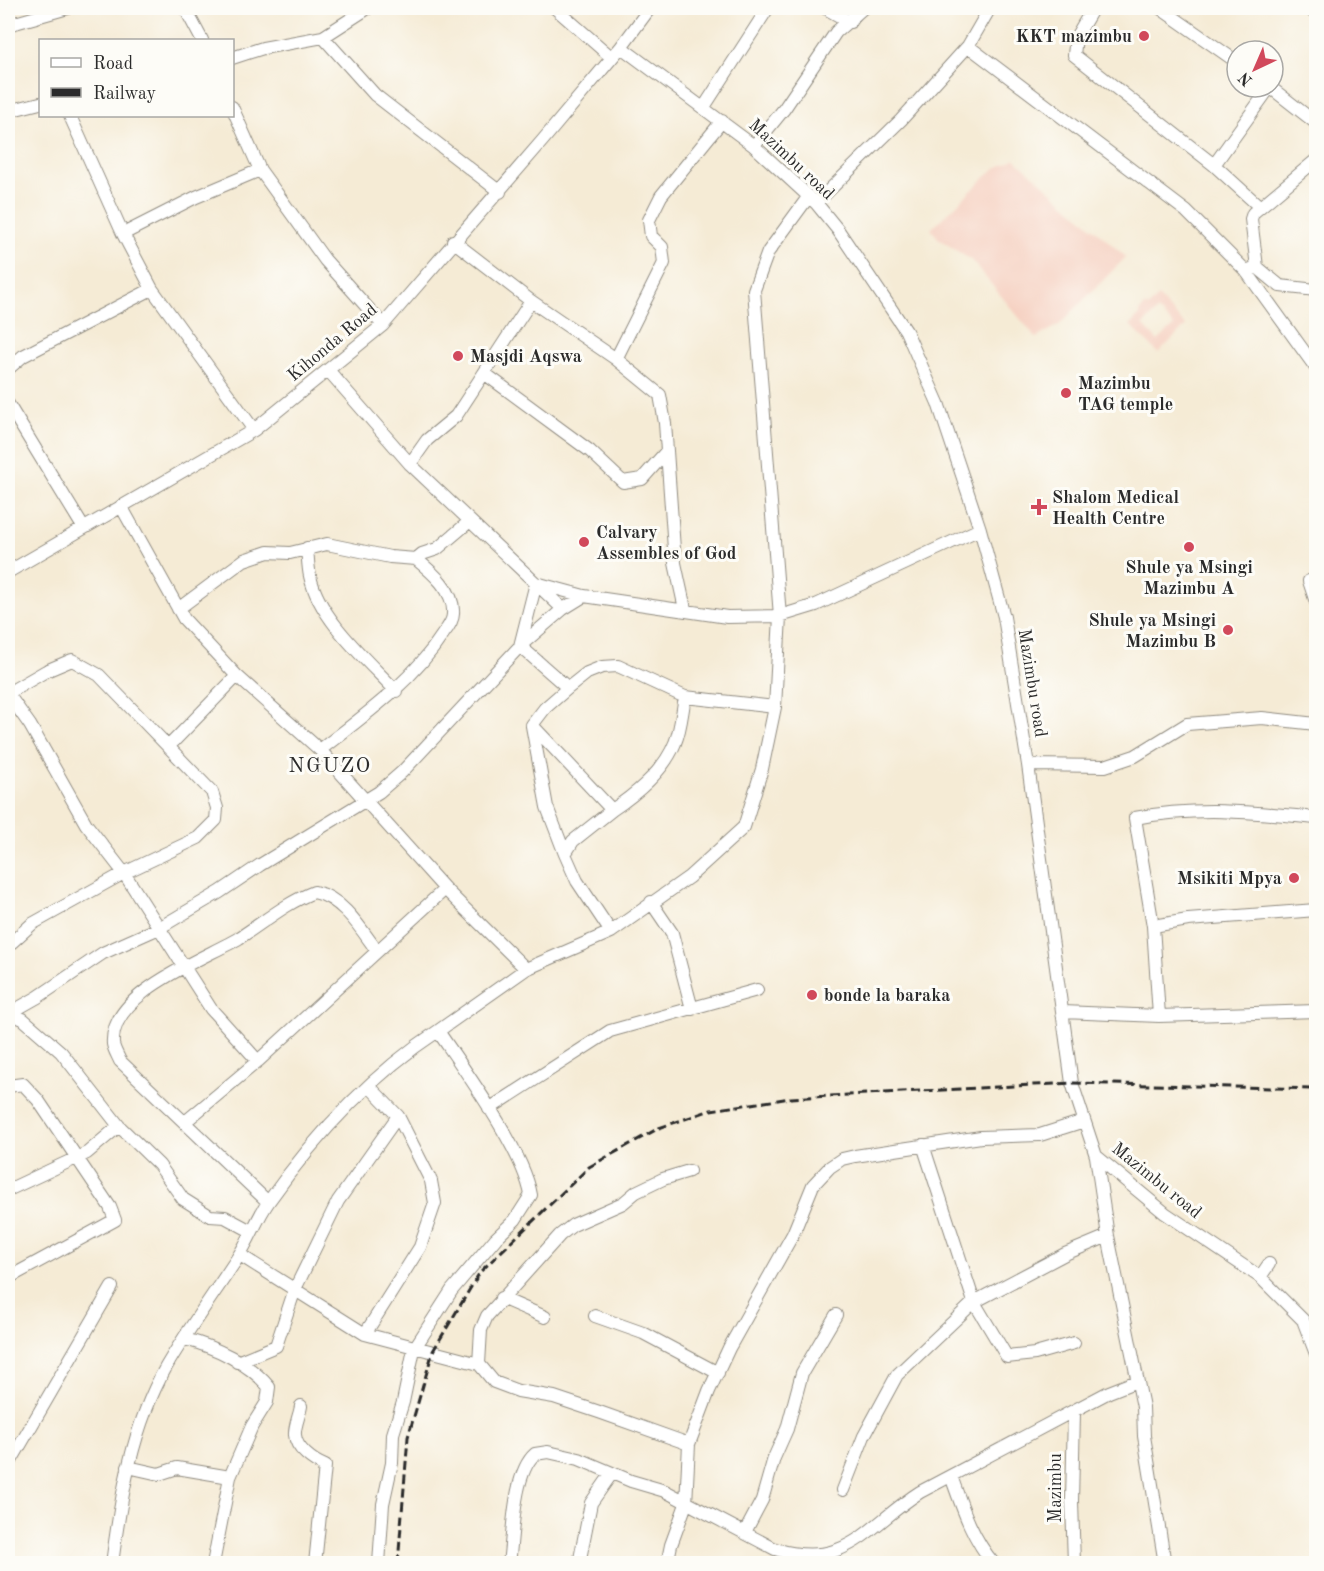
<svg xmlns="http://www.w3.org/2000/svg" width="1324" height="1571" font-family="'Old Standard TT',serif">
	<rect width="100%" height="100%" fill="#fdfcf7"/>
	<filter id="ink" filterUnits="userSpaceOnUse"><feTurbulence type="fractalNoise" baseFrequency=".0167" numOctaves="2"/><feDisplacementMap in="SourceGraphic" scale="12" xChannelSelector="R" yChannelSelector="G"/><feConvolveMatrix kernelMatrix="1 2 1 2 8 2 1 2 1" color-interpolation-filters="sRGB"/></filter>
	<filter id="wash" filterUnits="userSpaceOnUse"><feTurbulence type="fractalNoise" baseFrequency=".008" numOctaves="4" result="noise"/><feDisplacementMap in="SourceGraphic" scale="24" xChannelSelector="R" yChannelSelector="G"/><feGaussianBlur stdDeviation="1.35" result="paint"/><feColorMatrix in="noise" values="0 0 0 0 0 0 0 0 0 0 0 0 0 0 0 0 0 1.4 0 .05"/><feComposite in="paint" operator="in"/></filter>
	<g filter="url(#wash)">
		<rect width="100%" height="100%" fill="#f5ebd5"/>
		<!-- built -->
		<path fill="#f6d2c3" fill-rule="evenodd" d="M 1015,159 L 1126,257 L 1059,325 L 1036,338 L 971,260 L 939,239 L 931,229 L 994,169 Z
			M 1158,297 L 1186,326 L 1158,353 L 1130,325 L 1141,314 L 1139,312 L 1145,306 L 1148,308 ZM 1158,310 L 1174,326 L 1158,341 L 1143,325 Z"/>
	</g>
	<g filter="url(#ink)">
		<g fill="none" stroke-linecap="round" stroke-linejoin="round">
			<!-- minor casing -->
			<g stroke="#908b80" stroke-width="14">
				<path id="minor" d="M 185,8 L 202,40
					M 555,8 L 611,57
					M 825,8 L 850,22
					M 1093,8 L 1076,37 L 1074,55 L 1214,165 L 1260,207
					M 1160,8 L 1237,62
					M 1308,8 L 1316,14
					M 8,25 L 68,8
					M 323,37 L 375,95 L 500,192
					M 968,46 L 1186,211 L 1246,271 L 1316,368
					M 621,47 L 754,146 L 816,203 L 838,230 L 906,331 L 938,403 L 980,529 L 1004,617 L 1028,765 L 1072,1083 L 1096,1156 L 1165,1213 L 1260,1277 L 1303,1320 L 1316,1354
					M 232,58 L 263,48 L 323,37 L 368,8
					M 232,107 L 260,170 L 325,260 L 383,325
					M 704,107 L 768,8
					M 8,111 L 40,103
					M 70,116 L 123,234 L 152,289 L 254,430
					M 754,146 L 784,109 L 836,32 L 863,8
					M 1214,165 L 1270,87 L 1316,123
					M 816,203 L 901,120 L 968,46 L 990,8
					M 123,234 L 196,197 L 260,170
					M 453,241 L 531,301 L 616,359 L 660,395 L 665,423 L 675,563 L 685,609
					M 1257,267 L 1280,286 L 1316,290
					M 1246,271 L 1257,267 L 1251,219 L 1253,213 L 1316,160
					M 616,359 L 664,263 L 662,247 L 651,236 L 649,220 L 661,196 L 722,121
					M 8,369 L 23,356 L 152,289
					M 328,370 L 410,464 L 563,609
					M 484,373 L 590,451 L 623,482 L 642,479 L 666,452
					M 8,404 L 83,527
					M 410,464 L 427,440 L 456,416 L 531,301
					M 121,506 L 184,619 L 237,676 L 320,750 L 445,889 L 526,969
					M 307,548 C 308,557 308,567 310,576 C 319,619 367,660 396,691
					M 8,572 L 254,430 L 383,325 L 543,140 L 621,47 L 650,8
					M 1309,581 L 1316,602
					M 178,609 L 244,560 L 268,552 L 290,553 L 327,544 L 390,557 L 416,559 L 422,554 L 437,549 L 470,521
					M 568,688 L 520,646 L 536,583 L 584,596
					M 8,693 L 46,671 L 72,660 L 99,675 L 212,792 L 217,808 L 216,820 L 198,838 L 124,873 L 32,924 L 11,943
					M 8,694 L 30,725 L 86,824 L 124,873 L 211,1009 L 258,1061
					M 685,697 C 682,712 681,729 675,743 C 664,771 636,794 612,810 L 532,725 L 545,708 L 568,688 L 587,673 L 602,667 L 618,666 L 685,697 L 775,707
					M 532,726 L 547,807 L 565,854
					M 169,746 L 237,676
					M 320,750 C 365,715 412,682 443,634 C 447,629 453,620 453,614 C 455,591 432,572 416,559
					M 1028,765 L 1105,766 L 1135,756 L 1187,724 L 1262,718 L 1316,724
					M 651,902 L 672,933 L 692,1009
					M 1153,926 L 1188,920 L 1316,910
					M 611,932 L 577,881 L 565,854 L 573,841 L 612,810
					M 1063,1012 L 1159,1016 L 1316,1011
					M 8,1013 L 23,1019 L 61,1052 L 119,1126 L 159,1165 L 183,1199 L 210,1216 L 225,1217 L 251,1231
					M 8,1014 L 38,997 L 103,953 L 159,928 L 220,892 L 260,865 L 379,792 L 402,772 L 520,646 L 563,609 L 584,596 L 727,617 L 780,616 L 816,605 L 980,529
					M 1159,1016 L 1153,926 L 1135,818 C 1198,806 1253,812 1316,818
					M 8,1086 L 23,1084 L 38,1100 L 110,1207 L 115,1220 L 8,1278
					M 489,1109 L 610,1031 L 757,990
					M 185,1122 L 258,1061 L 445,889
					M 923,1145 L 974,1302 L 1007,1357 L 1035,1354 L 1074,1343
					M 1096,1156 L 1108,1236 L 1143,1407 L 1144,1436 L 1165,1564
					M 8,1190 L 87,1153 L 119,1126
					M 268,1202 L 120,1061 C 118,1056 114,1050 113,1044 C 109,993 204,959 239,938 C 264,922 286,903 314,892 C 342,897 361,929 377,951
					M 240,1255 L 365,1334 L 479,1364 L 494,1382 L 518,1391 L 554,1397 L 599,1412 L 689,1444
					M 1260,1277 L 1269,1264
					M 501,1298 L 545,1317
					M 595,1316 L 643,1333 L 718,1373
					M 365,1334 L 420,1247 L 435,1203 L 431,1181 L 398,1116 L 369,1086
					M 185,1339 C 215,1347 249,1363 269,1387 L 267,1402 L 252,1426 L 230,1477 L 213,1564
					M 237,1362 L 276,1346 L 295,1289 L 338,1201 L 398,1116
					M 479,1364 L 481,1330 L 487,1316 L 560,1235 L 573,1225 L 623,1203 L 636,1192 L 663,1179 L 689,1171
					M 301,1406 C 300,1414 294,1427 295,1435 C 296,1449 313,1461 325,1466 L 315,1564
					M 1074,1412 L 1072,1501 L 1074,1564
					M 8,1466 L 112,1287
					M 128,1467 L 159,1474 L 177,1468 L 230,1477
					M 951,1476 C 962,1507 972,1538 994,1564
					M 843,1490 L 864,1436 L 897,1375 L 974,1302 L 1065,1254 L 1108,1236
					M 745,1532 L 762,1500 L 774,1458 L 787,1429 L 802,1373 L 836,1315
					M 112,1564 C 121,1496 132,1427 166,1367 C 188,1329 214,1294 238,1257 C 250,1239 257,1218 269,1201 C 315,1136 371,1075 438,1031
					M 379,1564 L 383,1504 L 392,1463 L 393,1434 L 403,1402 L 414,1349 L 452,1290 L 496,1238 L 515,1220 L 531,1195 C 523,1150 465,1071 438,1031 L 526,969 L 611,932 L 689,877 L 744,827 L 762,769 L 775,707 L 780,616 L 754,290 L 768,252 L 809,196
					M 509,1564 C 513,1535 513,1473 535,1454 L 548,1452 L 579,1459 L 631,1481 L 665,1491 L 775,1549 C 847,1571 868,1525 920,1492 L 1109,1392 L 1137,1381
					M 579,1564 L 591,1503 L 612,1473
					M 667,1564 L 671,1545 L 686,1504 L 689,1444 L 709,1391 L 729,1348 L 793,1234 L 813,1185 L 830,1167 L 842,1159 L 855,1156 L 981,1137 L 1040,1135 L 1084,1121"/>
			</g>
			<!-- minor -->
			<use href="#minor" stroke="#fff" stroke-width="12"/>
			<!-- rail -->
			<path stroke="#2b2b2b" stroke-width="3" stroke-dasharray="9 4.5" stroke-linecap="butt" d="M 398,1564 L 408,1437 L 433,1351 L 480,1272 L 589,1167 L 659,1128 L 711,1110 L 791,1098 L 1072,1083 L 1316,1089"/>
		</g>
	</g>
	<!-- markers -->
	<g fill="#d1495b" stroke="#fdfcf7" stroke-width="2">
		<circle cx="1144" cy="36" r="6"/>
		<circle cx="458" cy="356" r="6"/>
		<circle cx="1066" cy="393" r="6"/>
		<path d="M1036 498h6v6h6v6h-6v6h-6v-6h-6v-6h6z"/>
		<circle cx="584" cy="542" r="6"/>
		<circle cx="1189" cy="547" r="6"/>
		<circle cx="1228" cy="630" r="6"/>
		<circle cx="1294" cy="878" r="6"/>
		<circle cx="812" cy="995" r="6"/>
	</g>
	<g text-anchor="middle" stroke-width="6" stroke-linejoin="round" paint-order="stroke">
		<!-- poi labels -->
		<g font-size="18" font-weight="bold" fill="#2b2b2b" stroke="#fdfcf7" text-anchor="start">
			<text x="1132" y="42" text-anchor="end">KKT mazimbu</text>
			<text x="470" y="362">Masjdi Aqswa</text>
			<text x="1078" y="389">Mazimbu<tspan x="1078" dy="21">TAG temple</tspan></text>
			<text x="1052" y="503">Shalom Medical<tspan x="1052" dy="21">Health Centre</tspan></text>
			<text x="596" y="538">Calvary<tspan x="596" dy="21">Assembles of God</tspan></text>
			<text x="1189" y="573" text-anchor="middle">Shule ya Msingi<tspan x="1189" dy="21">Mazimbu A</tspan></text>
			<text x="1216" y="626" text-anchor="end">Shule ya Msingi<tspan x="1216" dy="21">Mazimbu B</tspan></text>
			<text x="1282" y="884" text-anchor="end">Msikiti Mpya</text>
			<text x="824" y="1001">bonde la baraka</text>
		</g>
		<!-- street labels -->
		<g font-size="18" fill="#2b2b2b" stroke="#fdfcf7">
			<text transform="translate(792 159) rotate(43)" y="6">Mazimbu road</text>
			<text transform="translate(332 342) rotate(-40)" y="6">Kihonda Road</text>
			<text transform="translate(1033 683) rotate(81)" y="6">Mazimbu road</text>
			<text transform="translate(1157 1180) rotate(39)" y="6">Mazimbu road</text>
			<text transform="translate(1055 1488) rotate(-90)" y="6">Mazimbu</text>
		</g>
		<!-- quarter labels -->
		<g font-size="21" letter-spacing="1.5" fill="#2b2b2b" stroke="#fdfcf7">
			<text x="330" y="772">NGUZO</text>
		</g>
	</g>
	<!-- margin -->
	<rect width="1324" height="1571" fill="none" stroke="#fdfcf7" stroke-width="30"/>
	<!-- legend -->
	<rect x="39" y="39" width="195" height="78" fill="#fdfcf7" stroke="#a9a8a5" stroke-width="1.5"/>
	<rect x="51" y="58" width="30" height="9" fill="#ffffff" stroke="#a9a8a5" stroke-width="1.5"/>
	<text x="93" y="69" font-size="18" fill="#2b2b2b">Road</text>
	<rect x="51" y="88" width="30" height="9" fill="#2b2b2b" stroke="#a9a8a5" stroke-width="1.5"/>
	<text x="93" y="99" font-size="18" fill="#2b2b2b">Railway</text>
	<!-- north arrow -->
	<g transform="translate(1255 69) rotate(224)"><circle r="28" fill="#fdfcf7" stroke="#a9a8a5" stroke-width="1.5"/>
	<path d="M0-4.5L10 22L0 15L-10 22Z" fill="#d1495b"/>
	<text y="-9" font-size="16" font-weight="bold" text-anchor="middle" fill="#2b2b2b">N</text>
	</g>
</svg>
